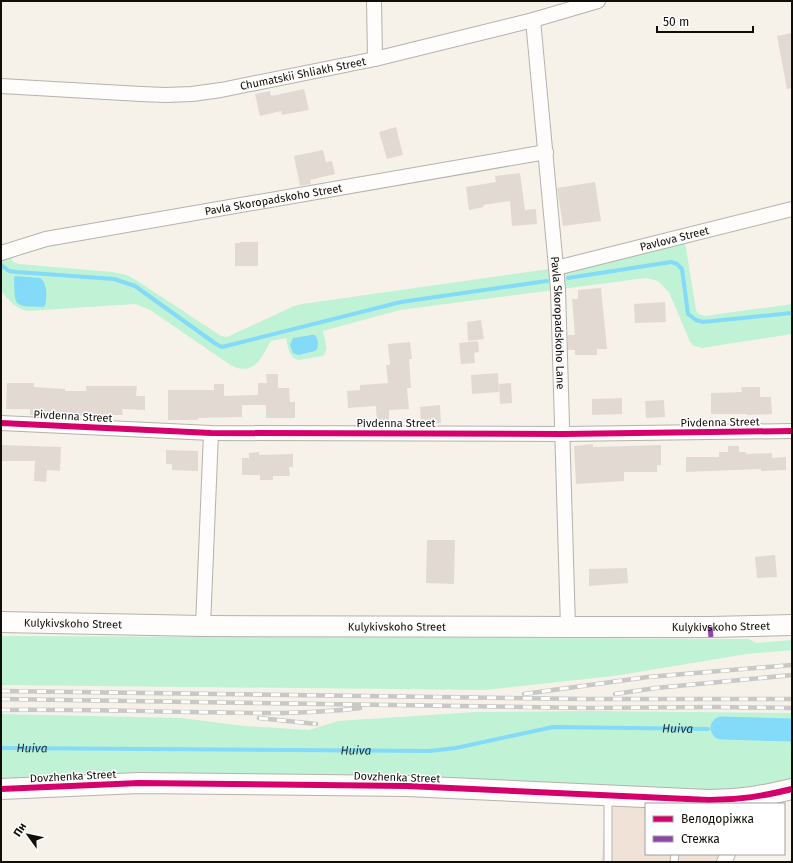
<svg xmlns="http://www.w3.org/2000/svg" width="793" height="863" font-family="'Fira Sans',sans-serif">
	<rect width="100%" height="100%" fill="#f6f2ea"/>
	<!-- commercial -->
	<path fill="#f0e2d7" d="M 608,796 L 646,804 L 646,854 L 727,854 L 723,862 L 601,862 Z"/>
	<!-- green -->
	<path fill="#c0f2d6" d="M 684,236 L 696,310 L 698,314 L 705,316 L 792,304 L 792,334 L 702,348 L 694,346 L 690,342 L 669,292 L 658,281 L 646,278 L 400,310 L 323,331 C 324,339 330,350 323,356 L 299,360 C 289,359 288,346 286,338 L 271,341 C 261,358 255,376 232,366 L 150,310 L 135,304 L 28,311 C 15,309 9,300 1,291 L 1,253 L 9,250 L 13,262 L 19,264 L 113,272 L 127,275 L 136,280 L 221,336 L 227,337 L 294,306 L 302,304 L 556,268 Z
		M 1,636 L 749,639 L 756,643 L 792,640 L 792,650 L 747,654 L 614,676 L 485,690 L 1,685 Z
		M 593,711 L 792,713 L 792,789 L 762,797 L 1,789 L 1,714 L 182,718 L 244,726 L 309,730 L 338,721 L 475,712 Z"/>
	<!-- water -->
	<path fill="#83daf9" d="M 15,276 L 40,278 C 48,283 47,298 45,306 L 42,307 C 13,306 15,307 14,278 Z
		M 312,335 L 315,335 C 318,339 319,344 317,349 L 315,351 L 298,355 L 293,353 L 290,345 L 293,338 Z"/>
	<g fill="none" stroke-linecap="round" stroke-linejoin="round">
		<!-- stream -->
		<g stroke="#83daf9" stroke-width="4">
			<path d="M 1,265 L 9,271 L 17,272 L 114,279 L 135,286 L 216,344 L 222,347 L 401,302 L 547,281"/>
			<path d="M 568,278 L 671,262 L 677,264 L 682,269 L 688,314 L 696,320 L 703,322 L 792,313"/>
			<path id="s1" d="M 1,748 L 429,751 L 456,748 L 553,727 L 708,729"/>
		</g>
		<!-- river -->
		<path stroke="#83daf9" stroke-width="23" d="M 722,728 L 792,730"/>
	</g>
	<!-- building -->
	<path fill="#e3d9d3" d="M 792,33 L 792,88 L 787,89 L 777,36 Z
		M 304,89 L 309,110 L 282,115 L 281,111 L 260,116 L 255,94 L 270,91 L 271,96 Z
		M 396,127 L 403,155 L 387,159 L 379,132 Z
		M 323,150 L 326,162 L 332,161 L 335,174 L 310,180 L 311,184 L 300,186 L 294,156 Z
		M 520,173 L 525,210 L 536,209 L 537,224 L 512,226 L 510,201 L 483,205 L 484,207 L 469,210 L 466,187 L 496,182 L 495,176 Z
		M 595,182 L 601,221 L 563,226 L 557,188 Z
		M 240,242 L 258,242 L 258,266 L 235,266 L 235,243 L 240,243 Z
		M 601,288 L 607,349 L 597,349 L 597,355 L 575,355 L 575,350 L 568,350 L 568,335 L 575,335 L 572,299 L 578,299 L 578,290 Z
		M 665,302 L 666,322 L 635,323 L 634,304 Z
		M 481,320 L 484,339 L 468,341 L 467,322 Z
		M 478,341 L 479,352 L 474,353 L 475,363 L 461,364 L 459,343 Z
		M 410,342 L 412,359 L 409,359 L 411,388 L 407,388 L 409,409 L 389,410 L 389,424 L 377,424 L 376,406 L 348,408 L 347,391 L 360,390 L 360,385 L 388,383 L 386,365 L 390,365 L 388,344 Z
		M 498,373 L 499,392 L 472,394 L 471,375 Z
		M 266,374 L 278,374 L 278,388 L 289,388 L 290,402 L 295,402 L 295,418 L 266,418 L 266,405 L 242,405 L 242,417 L 198,418 L 198,420 L 168,420 L 168,390 L 214,390 L 214,384 L 224,384 L 224,396 L 258,395 L 258,383 L 267,383 Z
		M 7,383 L 34,383 L 34,387 L 65,389 L 65,391 L 86,391 L 86,386 L 137,386 L 136,396 L 145,396 L 145,410 L 122,409 L 123,415 L 104,415 L 104,416 L 30,415 L 30,409 L 6,409 Z
		M 511,383 L 512,403 L 500,404 L 499,384 Z
		M 741,387 L 760,387 L 760,397 L 771,397 L 772,414 L 747,415 L 747,414 L 711,414 L 711,393 L 742,392 Z
		M 622,398 L 622,414 L 592,415 L 592,399 Z
		M 664,400 L 665,417 L 646,418 L 645,401 Z
		M 440,405 L 441,423 L 421,425 L 420,407 Z
		M 593,444 L 593,447 L 661,445 L 661,465 L 657,465 L 657,472 L 624,472 L 624,481 L 576,484 L 574,446 Z
		M 1,445 L 61,447 L 60,471 L 47,470 L 46,482 L 34,481 L 35,461 L 1,461 Z
		M 728,446 L 739,446 L 739,452 L 746,452 L 746,454 L 772,453 L 772,458 L 786,457 L 786,470 L 761,471 L 761,469 L 686,472 L 686,457 L 719,457 L 719,452 L 728,452 Z
		M 166,450 L 198,451 L 198,471 L 172,470 L 172,464 L 166,464 Z
		M 259,452 L 259,455 L 293,454 L 293,467 L 289,467 L 290,476 L 273,476 L 273,480 L 260,480 L 260,475 L 242,475 L 242,458 L 249,458 L 249,453 Z
		M 427,540 L 455,540 L 454,584 L 426,583 Z
		M 775,555 L 777,577 L 757,578 L 755,557 Z
		M 627,568 L 628,583 L 589,586 L 589,569 Z"/>
	<g fill="none" stroke-linecap="round" stroke-linejoin="round">
		<!-- lane casing -->
		<g stroke="#b5b2ab" stroke-width="9">
			<path id="lane" d="M 608,862 L 608,796
				M 674,862 L 675,854"/>
		</g>
		<!-- street casing -->
		<g stroke="#b5b2ab" stroke-width="16">
			<g id="street">
				<path d="M 374,1 L 375,59"/>
				<path id="s2" d="M 533,20 L 558,289 L 568,627"/>
				<path id="s3" d="M 1,86 L 141,94 L 165,95 L 192,94 L 221,90 L 375,59 L 533,20 L 598,1"/>
				<path id="s4" d="M 1,253 L 46,239 L 546,152"/>
				<path id="s5" d="M 556,268 L 792,209"/>
				<path d="M 1,423 L 211,433 L 563,434 L 792,431"/>
				<path d="M 203,626 L 211,433"/>
				<path d="M 724,862 L 728,854"/>
			</g>
		</g>
		<!-- secondary casing -->
		<g stroke="#b5b2ab" stroke-width="22">
			<g id="secondary">
				<path id="s6" d="M 1,622 L 203,626 L 568,627 L 710,627 L 792,625"/>
				<path d="M 1,789 L 139,783 L 407,786 L 709,800 C 740,800 763,796 792,789"/>
			</g>
		</g>
		<!-- lane -->
		<use href="#lane" stroke="#fefdfc" stroke-width="7"/>
		<!-- street -->
		<use href="#street" stroke="#fefdfc" stroke-width="14"/>
		<!-- secondary -->
		<use href="#secondary" stroke="#fefdfc" stroke-width="20"/>
		<!-- rail casing -->
		<g stroke="#c8c8c5" stroke-width="4.5">
			<path id="rail" d="M 1,691 L 585,699 L 792,699
				M 524,694 L 648,677 L 792,665
				M 615,694 L 656,688 L 792,675
				M 1,699 L 588,708 L 715,707 L 792,708
				M 1,710 C 65,709 129,711 193,712 C 249,713 305,715 360,708
				M 259,718 L 316,724"/>
		</g>
		<!-- rail -->
		<use href="#rail" stroke="#fff" stroke-width="3" stroke-dasharray="9" stroke-linecap="butt"/>
		<!-- quiet -->
		<path stroke="#8e44ad" stroke-width="5" stroke-dasharray="10 5" stroke-linecap="butt" d="M 710,627 L 711,637"/>
		<!-- cycleway casing -->
		<g stroke="#fff" stroke-width="8">
			<path id="cycleway" d="M 1,423 L 211,433 L 563,434 L 792,431
				M 1,789 L 139,783 L 407,786 L 709,800 C 740,800 763,796 792,789"/>
		</g>
		<!-- cycleway -->
		<use href="#cycleway" stroke="#d6006c" stroke-width="6"/>
	</g>
	<g text-anchor="middle" stroke-width="3" stroke-linejoin="round" paint-order="stroke">
		<!-- street labels -->
		<g font-size="11" fill="#110e09" stroke="#fff">
			<text dy="4" stroke="none"><textPath href="#s3" startOffset="304">Chumatskii Shliakh Street</textPath></text>
			<text dy="4" stroke="none"><textPath href="#s4" startOffset="278">Pavla Skoropadskoho Street</textPath></text>
			<text dy="4" stroke="none"><textPath href="#s5" startOffset="122">Pavlova Street</textPath></text>
			<text dy="4" stroke="none"><textPath href="#s2" startOffset="304">Pavla Skoropadskoho Lane</textPath></text>
			<text transform="translate(73 416) rotate(3)" y="4">Pivdenna Street</text>
			<text transform="translate(720 422) rotate(-1)" y="4">Pivdenna Street</text>
			<text x="396" y="427">Pivdenna Street</text>
			<text dy="4" stroke="none"><textPath href="#s6" startOffset="72">Kulykivskoho Street</textPath></text>
			<text dy="4" stroke="none"><textPath href="#s6" startOffset="396">Kulykivskoho Street</textPath></text>
			<text dy="4" stroke="none"><textPath href="#s6" startOffset="720">Kulykivskoho Street</textPath></text>
			<text transform="translate(73 776) rotate(-3)" y="4">Dovzhenka Street</text>
			<text transform="translate(397 777) rotate(2)" y="4">Dovzhenka Street</text>
		</g>
		<!-- water labels -->
		<g font-size="12" font-style="italic" fill="#1a2f38" stroke="#fff">
			<text dy="4" stroke="none"><textPath href="#s1" startOffset="679">Huiva</textPath></text>
			<text dy="4" stroke="none"><textPath href="#s1" startOffset="31">Huiva</textPath></text>
			<text dy="4" stroke="none"><textPath href="#s1" startOffset="355">Huiva</textPath></text>
		</g>
	</g>
	<!-- border -->
	<rect width="793" height="863" fill="none" stroke="#110e09" stroke-width="4"/>
	<!-- legend -->
	<rect x="645" y="803" width="140" height="52" fill="#ffffff" stroke="#a09f9d"/>
	<rect x="653" y="816" width="20" height="6" fill="#d6006c" stroke="#a09f9d"/>
	<text x="681" y="823" font-size="12" fill="#110e09">Велодоріжка</text>
	<rect x="653" y="836" width="20" height="6" fill="#8e44ad" stroke="#a09f9d"/>
	<text x="681" y="843" font-size="12" fill="#110e09">Стежка</text>
	<!-- north arrow -->
	<g transform="translate(28 835) rotate(303)" stroke="#ffffff" stroke-width="3" paint-order="stroke">
	<path d="M0-3L7 15L0 10L-7 15Z" fill="#110e09"/>
	<text y="-6" font-size="11" font-weight="bold" text-anchor="middle" fill="#110e09">Пн</text>
	</g>
	<!-- scale -->
	<path d="M657 26v6h96v-6" fill="none" stroke="#110e09" stroke-width="2"/>
	<text x="663" y="26" font-size="12" fill="#110e09" stroke="#ffffff" stroke-width="3" paint-order="stroke">50 m</text>
</svg>
